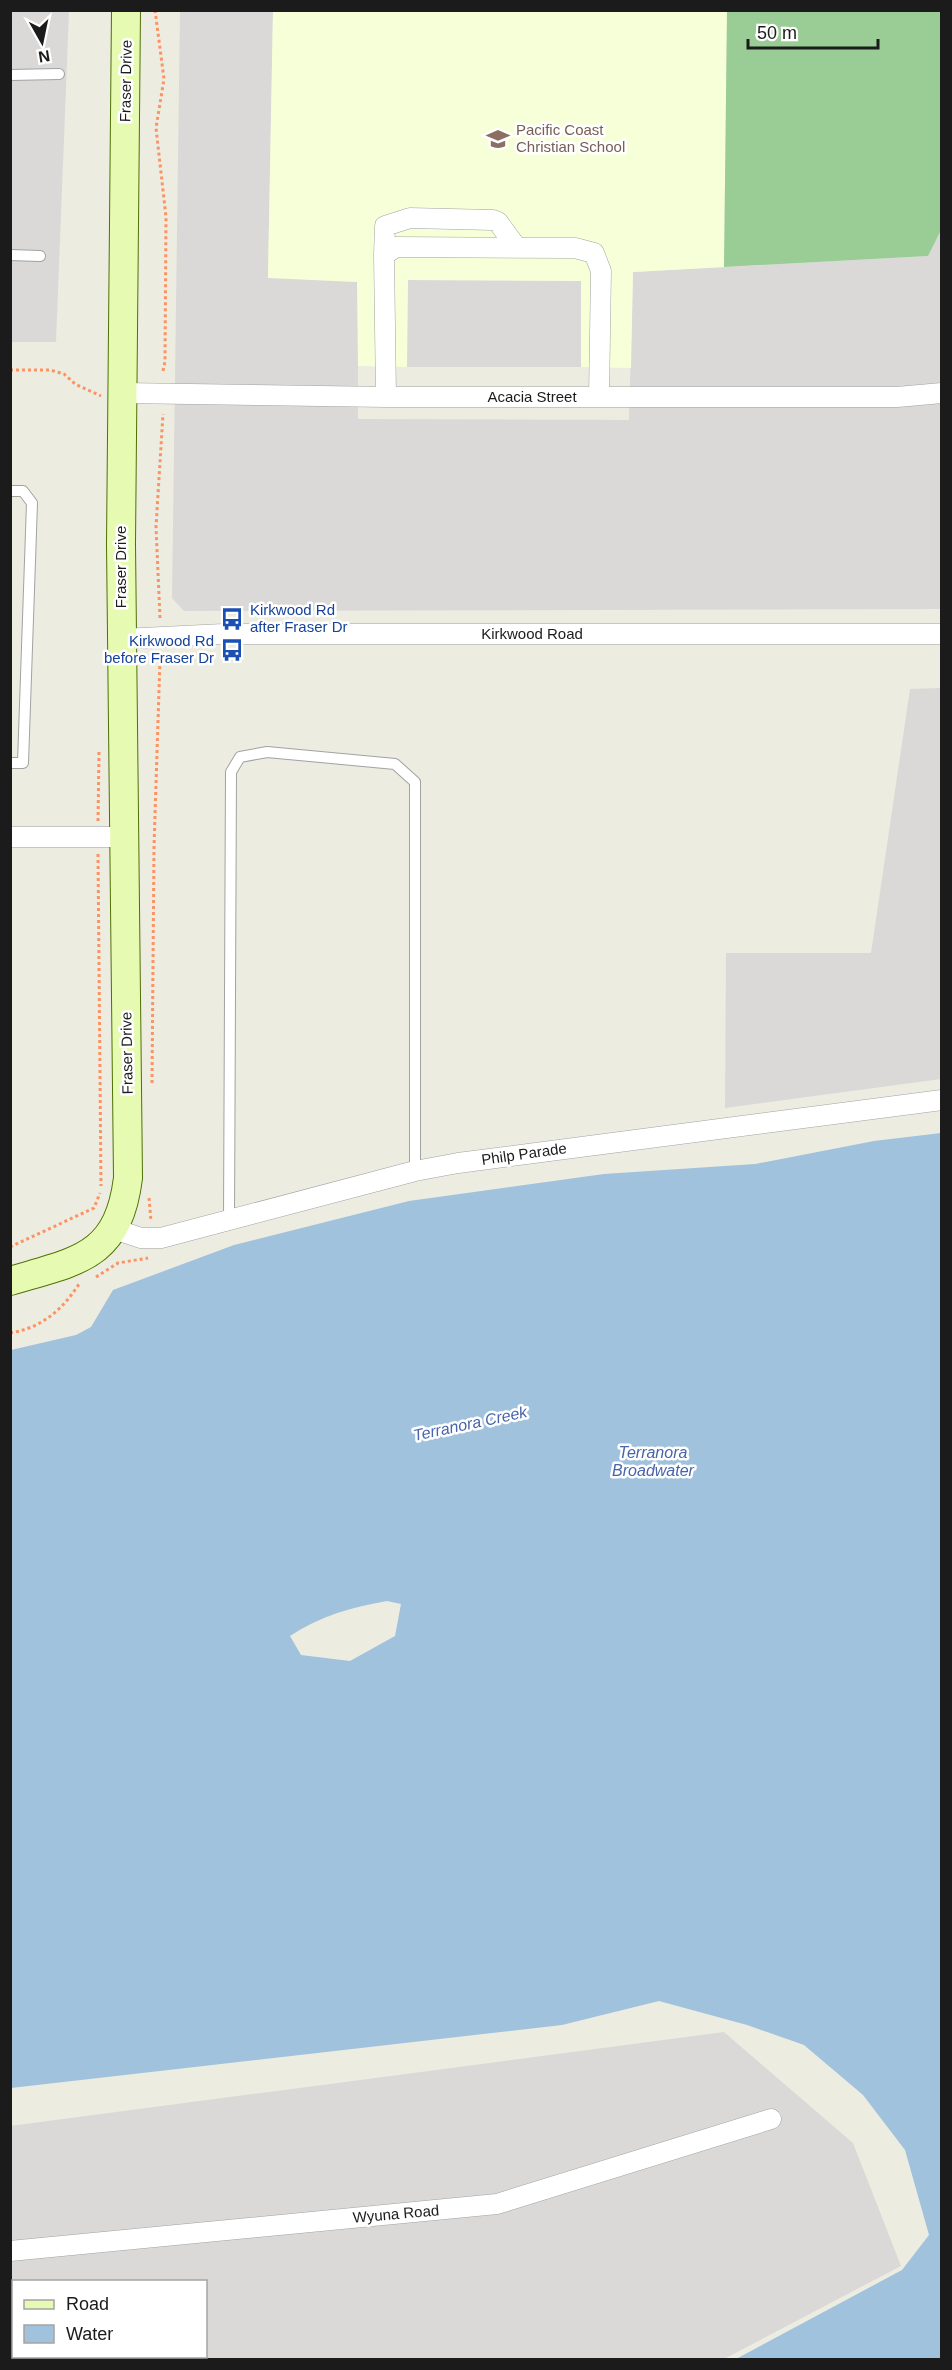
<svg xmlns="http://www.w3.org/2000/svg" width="952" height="2370" font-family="Arial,sans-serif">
	<rect width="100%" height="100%" fill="#edece1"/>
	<!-- residential -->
	<path fill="#dad9d8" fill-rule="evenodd" d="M 10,11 L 69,11 L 56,342 L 11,342 Z
		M 180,11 L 273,11 L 268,277 L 358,282 L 358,419 L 629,420 L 633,272 L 928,256 L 941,228 L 941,609 L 184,611 L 172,598 Z
		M 407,280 L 582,281 L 581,367 L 407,367 Z
		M 941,688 L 941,1079 L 725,1108 L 726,953 L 871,953 L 910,689 Z
		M 724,2032 L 853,2143 L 901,2266 L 724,2359 L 11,2359 L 10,2126 ZM 14,2282 L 206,2282 L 206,2356 L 14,2356 Z"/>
	<!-- education -->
	<path fill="#f7ffd8" d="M 273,11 L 727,11 L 724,267 L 633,272 L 631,368 L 581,367 L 581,281 L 408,280 L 407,367 L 358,366 L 357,282 L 268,278 Z"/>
	<!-- forest -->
	<path fill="#99cd95" d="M 727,11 L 941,11 L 942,228 L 928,256 L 724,267 Z"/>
	<!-- water -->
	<path fill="#a0c2dc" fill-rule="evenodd" d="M 941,1133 L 941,2359 L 736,2359 L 902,2270 L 929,2235 L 905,2150 L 863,2095 L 804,2045 L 747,2025 L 659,2001 L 562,2025 L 11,2088 L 11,1350 L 76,1335 L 91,1327 L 113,1290 L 234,1245 L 409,1201 L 604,1174 L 755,1164 L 874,1141 ZM 387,1601 L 401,1604 L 395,1636 L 350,1661 L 301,1655 L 290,1636 C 320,1616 352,1607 387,1601 Z"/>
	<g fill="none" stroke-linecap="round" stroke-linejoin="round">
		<!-- lane casing -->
		<g stroke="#a2a2a2" stroke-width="12">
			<path id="lane" d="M 10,75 L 59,74
				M 10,255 L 40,256
				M 10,491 L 23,491 L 32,503 L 23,763 L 10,763
				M 229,1219 L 231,772 L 240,757 L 267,752 L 395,764 L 415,782 L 415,1171"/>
		</g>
		<!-- street casing -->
		<g stroke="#a2a2a2" stroke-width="21">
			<path id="street" d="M 384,255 L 385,226 L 410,218 L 493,220 L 498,222 L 517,248
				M 123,393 L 386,397 L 897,397 L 942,393
				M 386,397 L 384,255 L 396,247 L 575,248 L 594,253 L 601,271 L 599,397
				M 122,639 L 224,634 L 942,634
				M 10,837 L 124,837
				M 114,1229 L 141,1238 L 161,1238 L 415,1171 L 458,1163 L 942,1100
				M 10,2251 L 497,2204 L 771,2119"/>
		</g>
		<!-- secondary casing -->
		<g stroke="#4e7104" stroke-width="30">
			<path id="secondary" d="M 10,1281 C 77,1261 118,1258 128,1178 L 121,544 L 126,10"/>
		</g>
		<!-- path -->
		<path stroke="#fb9364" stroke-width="3" stroke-dasharray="3 3" stroke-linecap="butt" d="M 155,10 L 164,79 L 156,128 L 166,217 L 165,361 L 163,371
			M 10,370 L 50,370 L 64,374 L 75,384 L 101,396
			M 160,618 L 156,527 L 163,414
			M 98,821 L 99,752
			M 98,854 L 101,1186
			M 152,1083 L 154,847 L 160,659
			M 149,1198 L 151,1221
			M 10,1247 L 94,1208 L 100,1193
			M 96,1277 L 118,1263 L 148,1258
			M 10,1333 C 42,1328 63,1309 79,1284"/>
		<!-- lane -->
		<use href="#lane" stroke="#fff" stroke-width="10"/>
		<!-- street -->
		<use href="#street" stroke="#fff" stroke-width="20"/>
		<!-- secondary -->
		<use href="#secondary" stroke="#e7fab2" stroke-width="28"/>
	</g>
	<!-- icons -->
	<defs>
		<g id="school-bare" transform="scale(1.8)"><path d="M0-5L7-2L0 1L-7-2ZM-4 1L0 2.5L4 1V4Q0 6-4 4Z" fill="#8d6e63" stroke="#fff" stroke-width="2.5" paint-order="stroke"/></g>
		<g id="bus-bare" transform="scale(1.8)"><path d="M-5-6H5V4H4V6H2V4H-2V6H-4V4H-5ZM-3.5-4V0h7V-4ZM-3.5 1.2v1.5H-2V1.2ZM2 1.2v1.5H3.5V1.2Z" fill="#1a4fb4" stroke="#fff" stroke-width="2.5" paint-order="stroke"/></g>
	</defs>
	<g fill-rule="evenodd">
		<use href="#school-bare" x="498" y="139"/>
		<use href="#bus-bare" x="232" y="619"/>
		<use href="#bus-bare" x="232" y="650"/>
	</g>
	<g text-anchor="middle" stroke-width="5" stroke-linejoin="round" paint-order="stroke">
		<!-- street labels -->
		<g font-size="15" fill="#1b1b1b" stroke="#fff">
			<text transform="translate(126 81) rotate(-89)" y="5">Fraser Drive</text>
			<text x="532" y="402">Acacia Street</text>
			<text transform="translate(121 567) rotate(-90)" y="5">Fraser Drive</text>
			<text x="532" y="639">Kirkwood Road</text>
			<text transform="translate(127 1053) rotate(-91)" y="5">Fraser Drive</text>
			<text transform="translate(524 1154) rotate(-8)" y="5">Philp Parade</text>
			<text transform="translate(396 2214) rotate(-5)" y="5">Wyuna Road</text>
		</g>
		<!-- education labels -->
		<g font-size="15" fill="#785e54" stroke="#fff" text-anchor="start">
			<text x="516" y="135">Pacific Coast<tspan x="516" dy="17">Christian School</tspan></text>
		</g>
		<!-- transit labels -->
		<g font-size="15" fill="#164399" stroke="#fff" text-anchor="start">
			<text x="250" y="615">Kirkwood Rd<tspan x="250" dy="17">after Fraser Dr</tspan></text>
			<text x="214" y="646" text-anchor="end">Kirkwood Rd<tspan x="214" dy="17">before Fraser Dr</tspan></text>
		</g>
		<!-- water labels -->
		<g font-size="16" font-style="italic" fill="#4865ab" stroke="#fff">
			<text transform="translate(470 1423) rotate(-12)" y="6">Terranora Creek</text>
			<text x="653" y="1458">Terranora<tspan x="653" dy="18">Broadwater</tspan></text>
		</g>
	</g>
	<!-- border -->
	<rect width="952" height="2370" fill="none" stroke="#1b1b1b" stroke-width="24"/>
	<!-- legend -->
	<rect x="12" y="2280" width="195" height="78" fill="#ffffff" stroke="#a4a4a4" stroke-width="1.5"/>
	<rect x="24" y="2300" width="30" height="9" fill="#e7fab2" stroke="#a4a4a4" stroke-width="1.5"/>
	<text x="66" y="2310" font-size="18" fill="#1b1b1b">Road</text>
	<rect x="24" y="2325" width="30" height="18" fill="#a0c2dc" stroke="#a4a4a4" stroke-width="1.5"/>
	<text x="66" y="2340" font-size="18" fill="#1b1b1b">Water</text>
	<!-- north arrow -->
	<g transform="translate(42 42) rotate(171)" stroke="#ffffff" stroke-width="4.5" paint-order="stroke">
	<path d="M0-4.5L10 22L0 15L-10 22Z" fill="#1b1b1b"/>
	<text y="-9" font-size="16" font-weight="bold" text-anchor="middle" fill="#1b1b1b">N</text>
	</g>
	<!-- scale -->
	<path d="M748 39v9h130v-9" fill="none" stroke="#1b1b1b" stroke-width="3"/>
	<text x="757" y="39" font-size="18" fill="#1b1b1b" stroke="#ffffff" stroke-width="4.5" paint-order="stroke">50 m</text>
</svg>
